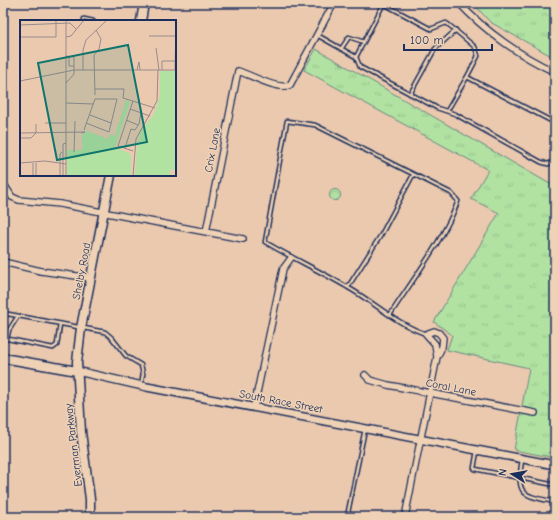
<svg xmlns="http://www.w3.org/2000/svg" width="558" height="520" font-family="'Comic Neue',sans-serif">
	<defs>
		<pattern id="grass-tufts" width="24" height="20" patternUnits="userSpaceOnUse"><rect width="24" height="20" fill="#b1e2a2"/><path d="M3 7l-1-3M5 7V3M7 7l1-3M15 17l-1-3M17 17v-4M19 17l1-3" fill="none" stroke="#98c28e"/></pattern>
		<pattern id="park-crowns" width="20" height="18" patternUnits="userSpaceOnUse"><rect width="20" height="18" fill="#b1e2a2"/><path d="M2 6a3 3 0 1 1 6 0M12 15a3 3 0 1 1 6 0" fill="none" stroke="#98c28e"/></pattern>
	</defs>
	<rect width="100%" height="100%" fill="#ebc9ae"/>
	<filter id="ink" filterUnits="userSpaceOnUse"><feTurbulence type="fractalNoise" baseFrequency=".025" numOctaves="2"/><feDisplacementMap in="SourceGraphic" scale="8" xChannelSelector="R" yChannelSelector="G"/><feConvolveMatrix kernelMatrix="1 2 1 2 8 2 1 2 1" color-interpolation-filters="sRGB"/></filter>
	<g filter="url(#ink)">
		<!-- grass -->
		<path fill="url(#grass-tufts)" stroke="#668880" d="M 473,3 L 555,3 L 555,58 L 490,22 Z
			M 316,49 L 550,184 L 555,177 L 555,458 L 514,450 L 529,368 L 447,350 L 452,335 L 434,322 L 499,213 L 471,199 L 488,170 L 304,70 Z"/>
		<!-- park -->
		<path fill="url(#park-crowns)" stroke="#668880" d="M329.5 195a5.5 5.5 0 1 1 11 0a5.5 5.5 0 1 1-11 0Z"/>
		<g fill="none" stroke-linecap="round" stroke-linejoin="round">
			<!-- service casing -->
			<g stroke="#1b2f5e" stroke-width="5.5">
				<path id="service" d="M 384,4 L 431,29 L 446,23 L 449,25 L 475,47 L 478,56 L 467,77 L 555,123
					M 84,19 L 93,21
					M 317,35 L 356,57 L 360,67 L 437,108 L 455,114 L 541,162 L 548,164 L 555,162
					M 341,49 L 349,37 L 364,42
					M 356,57 L 384,3
					M 410,94 L 435,49 L 456,30
					M 447,111 L 467,77
					M 348,287 L 381,235 L 413,175
					M 390,315 C 411,282 445,238 458,201 L 451,193 L 315,125 L 287,121 L 265,242 C 292,258 320,271 347,287 C 374,302 396,324 426,334
					M 3,317 L 8,314 L 105,332 L 112,338 L 126,356 L 141,365 L 143,374 L 141,385
					M 3,338 L 53,348 L 57,345 L 60,324
					M 7,339 L 9,330 L 18,316
					M 477,451 L 474,468 L 475,469 L 555,485
					M 522,460 C 516,496 522,495 555,502
					M 347,517 L 365,429"/>
			</g>
			<!-- minor casing -->
			<g stroke="#1b2f5e" stroke-width="8">
				<path id="minor" d="M 459,3 C 485,31 520,56 555,72
					M 3,183 L 12,197 L 19,200 L 60,204 L 243,239
					M 206,232 L 238,71 C 251,75 279,91 290,85 L 334,3
					M 3,262 L 41,271 L 91,278
					M 365,375 L 370,380 L 388,385 L 535,413
					M 254,407 L 283,269 L 291,258
					M 405,517 L 437,357 L 435,344 L 426,334 L 434,331 L 439,333 L 443,338 L 442,347 L 437,357"/>
			</g>
			<!-- tertiary casing -->
			<g stroke="#1b2f5e" stroke-width="10">
				<path id="tertiary" d="M 77,371 L 147,387 L 555,465"/>
			</g>
			<!-- secondary casing -->
			<g stroke="#1b2f5e" stroke-width="11">
				<path id="secondary" d="M 141,21 L 144,3
					M 3,358 L 77,371
					M 90,517 L 90,499 L 81,432 L 77,362 L 81,328 L 111,175"/>
			</g>
			<!-- service -->
			<use href="#service" stroke="#efd2b5" stroke-width="2.5"/>
			<!-- minor -->
			<use href="#minor" stroke="#efd2b5" stroke-width="5.5"/>
			<!-- tertiary -->
			<use href="#tertiary" stroke="#efd2b5" stroke-width="7"/>
			<!-- secondary -->
			<use href="#secondary" stroke="#efd2b5" stroke-width="8"/>
		</g>
	</g>
	<g text-anchor="middle" stroke-width="3" stroke-linejoin="round" paint-order="stroke">
		<!-- street labels -->
		<g font-size="11" fill="#1b2f5e" stroke="#efd2b5">
			<text transform="translate(212 150) rotate(-79)" y="4">Crix Lane</text>
			<text transform="translate(81 271) rotate(-79)" y="4">Shelby Road</text>
			<text transform="translate(451 387) rotate(11)" y="4">Coral Lane</text>
			<text transform="translate(281 401) rotate(11)" y="4">South Race Street</text>
			<text transform="translate(73 445) rotate(-97)" y="4">Everman Parkway</text>
		</g>
	</g>
	<!-- overview -->
	<g transform="translate(20 20)">
		<rect width="156" height="156" fill="#ebc9ae"/>
		<path d="M 140,51 L 156,51 L 156,150 L 150,150 L 151,156 L 115,156 L 117,125 L 121,111 L 134,94 L 140,76 ZM 106,80 L 110,82 L 95,127 L 111,134 L 111,156 L 47,156 L 47,130 L 62,130 L 62,115 L 67,111 L 88,119 L 90,114 L 95,116 Z" fill="#b1e2a2"/>
		<path fill="none" stroke="#988b8e" stroke-width="1" d="M 46,0 L 46,51M 0,5 L 50,3 L 56,9M 129,16 L 155,16M 0,17 L 36,17 L 36,0M 46,17 L 51,16 L 64,0M 136,28 L 139,50M 49,36 L 49,46 L 54,46M 63,50 L 63,30 L 66,20 L 86,1M 117,50 L 119,42 L 120,50M 142,50 L 142,41 L 155,41M 155,50 L 156,0M 0,61 L 54,50 L 156,50M 46,63 L 54,54 L 54,37 L 46,36M 75,69 L 104,69 L 103,78 L 135,88M 75,75 L 74,35 L 79,29 L 81,19 L 76,10M 113,81 L 98,126 L 113,131M 46,83 L 73,84M 110,89 L 130,96M 70,95 L 91,103M 106,100 L 118,105M 25,103 L 46,103M 64,110 L 65,107 L 75,79 L 97,79 L 89,112 L 66,103M 0,113 L 65,112 L 61,113M 0,118 L 11,118 L 16,113 L 16,104M 105,128 L 111,109 L 115,110 L 119,104 L 121,92M 54,132 L 55,101M 0,143 L 25,141 L 46,144M 13,156 L 13,143M 16,156 L 16,143M 40,156 L 40,134 L 42,132M 43,156 L 43,124 L 46,123M 46,156 L 46,52M 113,156 L 116,119 L 137,81 L 138,50"/>
		<path fill="#0f766e" fill-opacity="0.15" stroke="#0f766e" stroke-width="2" d="M 108,25 L 127,122 L 37,140 L 18,43 Z"/>
		<rect width="156" height="156" fill="none" stroke="#1b2f5e" stroke-width="2"/>
	</g>
	<!-- margin -->
	<rect width="558" height="520" fill="none" stroke="#efd2b5" stroke-width="16"/>
	<rect x="8" y="8" width="542" height="504" fill="none" stroke="#1b2f5e" stroke-width="1.5" filter="url(#ink)"/>
	<!-- north arrow -->
	<g transform="translate(512 474) rotate(281)" stroke="#efd2b5" stroke-width="3" paint-order="stroke">
	<path d="M0-3L7 15L0 10L-7 15Z" fill="#1b2f5e"/>
	<text y="-6" font-size="11" font-weight="bold" text-anchor="middle" fill="#1b2f5e">N</text>
	</g>
	<!-- scale -->
	<path d="M404 44v6h88v-6" fill="none" stroke="#1b2f5e" stroke-width="2"/>
	<text x="410" y="44" font-size="12" fill="#1b2f5e" stroke="#efd2b5" stroke-width="3" paint-order="stroke">100 m</text>
</svg>
